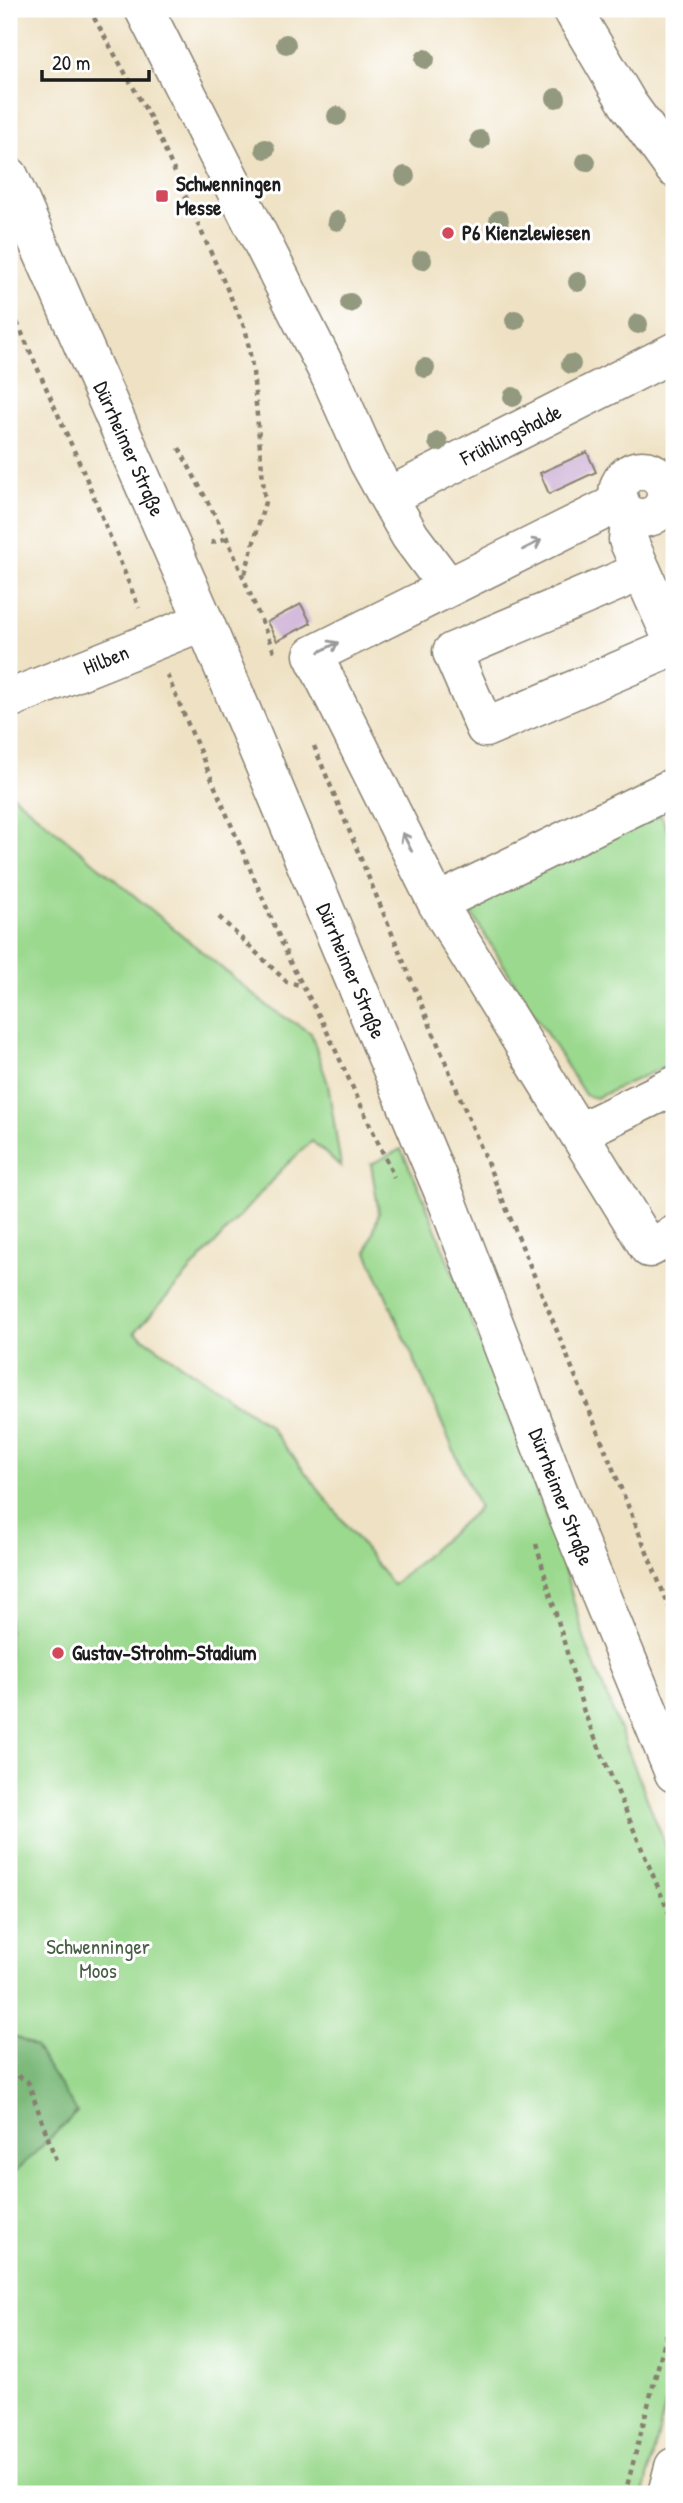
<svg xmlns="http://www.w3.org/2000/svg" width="683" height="2503" font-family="'Patrick Hand',sans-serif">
	<rect width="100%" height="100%" fill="#fff"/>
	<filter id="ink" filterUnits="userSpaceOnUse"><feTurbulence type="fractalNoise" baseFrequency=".0143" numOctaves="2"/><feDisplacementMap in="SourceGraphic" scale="14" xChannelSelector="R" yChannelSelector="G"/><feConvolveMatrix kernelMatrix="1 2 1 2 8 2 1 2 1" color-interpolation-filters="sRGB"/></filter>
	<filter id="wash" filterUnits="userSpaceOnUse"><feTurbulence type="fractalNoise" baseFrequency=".00686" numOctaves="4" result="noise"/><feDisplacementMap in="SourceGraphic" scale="28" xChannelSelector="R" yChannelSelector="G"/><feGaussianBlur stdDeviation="1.57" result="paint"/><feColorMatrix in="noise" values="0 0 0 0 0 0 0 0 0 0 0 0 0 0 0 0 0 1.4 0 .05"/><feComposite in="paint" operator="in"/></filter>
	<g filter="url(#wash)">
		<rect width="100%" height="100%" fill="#efe2c4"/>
		<!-- green -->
		<path fill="#9bd98f" stroke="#5c7a56" stroke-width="2" d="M 9,792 L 270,1008 L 311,1033 L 328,1084 L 341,1167 L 312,1141 L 284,1167 L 135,1332 L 269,1426 L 393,1585 L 479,1508 L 367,1252 L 379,1213 L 371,1164 L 401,1149 L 421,1192 L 505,1407 L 562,1561 L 585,1641 L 674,1867 L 674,2369 L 644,2494 L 9,2494 Z
			M 661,815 L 674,845 L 674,1062 L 596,1098 L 585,1095 L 473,916 L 470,904 Z"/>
		<!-- forest -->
		<path fill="#7cb97a" stroke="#4c6a4b" stroke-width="2" d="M 9,2033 L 35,2047 L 77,2112 L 9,2178 Z"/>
		<g id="blocks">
			<!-- building -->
			<path fill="#cdb0d7" d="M 587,452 L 596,472 L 549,494 L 540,473 Z
				M 301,604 L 311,623 L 277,641 L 267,622 Z"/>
		</g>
	</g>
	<g filter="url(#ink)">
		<use href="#blocks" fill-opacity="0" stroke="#867f70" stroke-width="2"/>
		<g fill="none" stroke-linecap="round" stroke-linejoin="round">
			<!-- minor casing -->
			<g stroke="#867f70" stroke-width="41">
				<path id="minor" d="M 144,9 L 331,378 L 368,461 L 388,497
					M 572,9 L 628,104 L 674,168
					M618 494a24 24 0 1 1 48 0a24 24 0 1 1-48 0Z
					M 620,502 L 313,655 L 437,903 L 649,1248 L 674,1235
					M 631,515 L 628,540 L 674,643
					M 642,571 L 452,652 L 485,728 L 674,647
					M 448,587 L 410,536 L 388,497 L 674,352
					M 9,699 L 204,621
					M 437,903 L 674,787
					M 580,1132 L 674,1086"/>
			</g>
			<!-- major casing -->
			<g stroke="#867f70" stroke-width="41">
				<path id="major" d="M 9,176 L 204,621 L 446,1198 L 566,1511 L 674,1773
					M 667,2494 L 674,2467"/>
			</g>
			<!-- path -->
			<path stroke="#867f70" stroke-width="4.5" stroke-dasharray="5 5" stroke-linecap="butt" d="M 89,9 L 150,117 L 246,331 L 253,372 L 265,502 L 244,577
				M 9,304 L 87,480 L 139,608
				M 179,448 L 227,538 L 275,654
				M 211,543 L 227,538
				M 167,675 L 290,962 L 323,1023 L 394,1177
				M 314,746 L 546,1304 L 674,1619
				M 219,917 L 287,982 L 300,985
				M 536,1544 L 584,1712 L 674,1925
				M 9,2071 L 28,2082 L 57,2163
				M 625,2494 L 674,2305"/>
			<!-- minor -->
			<use href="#minor" stroke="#fff" stroke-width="38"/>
			<!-- major -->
			<use href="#major" stroke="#fff" stroke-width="38"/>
		</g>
		<!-- trees -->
		<g fill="#93997e">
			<circle cx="286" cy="44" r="10"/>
			<circle cx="425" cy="59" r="10"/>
			<circle cx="556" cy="98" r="10"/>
			<circle cx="337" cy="116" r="10"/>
			<circle cx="480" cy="140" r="10"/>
			<circle cx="265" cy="149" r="10"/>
			<circle cx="586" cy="162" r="10"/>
			<circle cx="405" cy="176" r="10"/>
			<circle cx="499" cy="220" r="10"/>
			<circle cx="337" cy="221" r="10"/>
			<circle cx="422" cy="260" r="10"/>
			<circle cx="578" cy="282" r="10"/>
			<circle cx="350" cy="303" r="10"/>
			<circle cx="515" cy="320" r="10"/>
			<circle cx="638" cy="324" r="10"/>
			<circle cx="571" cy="364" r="10"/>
			<circle cx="425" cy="368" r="10"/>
			<circle cx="513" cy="397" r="10"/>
			<circle cx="438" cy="442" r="10"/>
		</g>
		<!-- one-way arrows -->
		<defs><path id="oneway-shaft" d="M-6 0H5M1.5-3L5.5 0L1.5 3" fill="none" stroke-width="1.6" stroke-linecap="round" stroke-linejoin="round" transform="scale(1.75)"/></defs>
		<g stroke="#999">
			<use href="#oneway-shaft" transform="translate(532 545) rotate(-27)"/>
			<use href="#oneway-shaft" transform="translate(329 647) rotate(-27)"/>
			<use href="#oneway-shaft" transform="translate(407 842) rotate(-117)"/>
		</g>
	</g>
	<!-- markers -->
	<g fill="#d1495b" stroke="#fff" stroke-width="2.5">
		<rect x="155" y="189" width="14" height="14" rx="3.5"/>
		<circle cx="448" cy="233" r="7"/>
		<circle cx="58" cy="1653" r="7"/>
	</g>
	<g text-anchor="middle" stroke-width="6" stroke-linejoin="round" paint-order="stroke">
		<!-- poi labels -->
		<g font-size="21" font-weight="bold" fill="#1c1c1c" stroke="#fff" text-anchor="start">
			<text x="176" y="191">Schwenningen<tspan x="176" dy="24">Messe</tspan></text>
			<text x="462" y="240">P6 Kienzlewiesen</text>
			<text x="72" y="1660">Gustav-Strohm-Stadium</text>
		</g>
		<!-- street labels -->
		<g font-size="21" fill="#1c1c1c" stroke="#fff">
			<text transform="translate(511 435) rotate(-27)" y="7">Frühlingshalde</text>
			<text transform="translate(129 449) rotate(66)" y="7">Dürrheimer Straße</text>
			<text transform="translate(106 660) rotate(-22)" y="7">Hilben</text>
			<text transform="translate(351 971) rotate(67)" y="7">Dürrheimer Straße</text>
			<text transform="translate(561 1497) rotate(69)" y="7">Dürrheimer Straße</text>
		</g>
		<!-- park labels -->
		<g font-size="21" fill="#485e44" stroke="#fff">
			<text x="98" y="1954">Schwenninger<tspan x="98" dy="24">Moos</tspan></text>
		</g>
	</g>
	<!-- margin -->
	<rect width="683" height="2503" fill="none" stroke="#fff" stroke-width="35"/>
	<!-- scale -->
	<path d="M42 70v10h107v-10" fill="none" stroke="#1c1c1c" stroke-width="3.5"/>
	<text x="52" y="70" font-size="21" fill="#1c1c1c" stroke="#ffffff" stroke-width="5" paint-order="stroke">20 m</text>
</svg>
